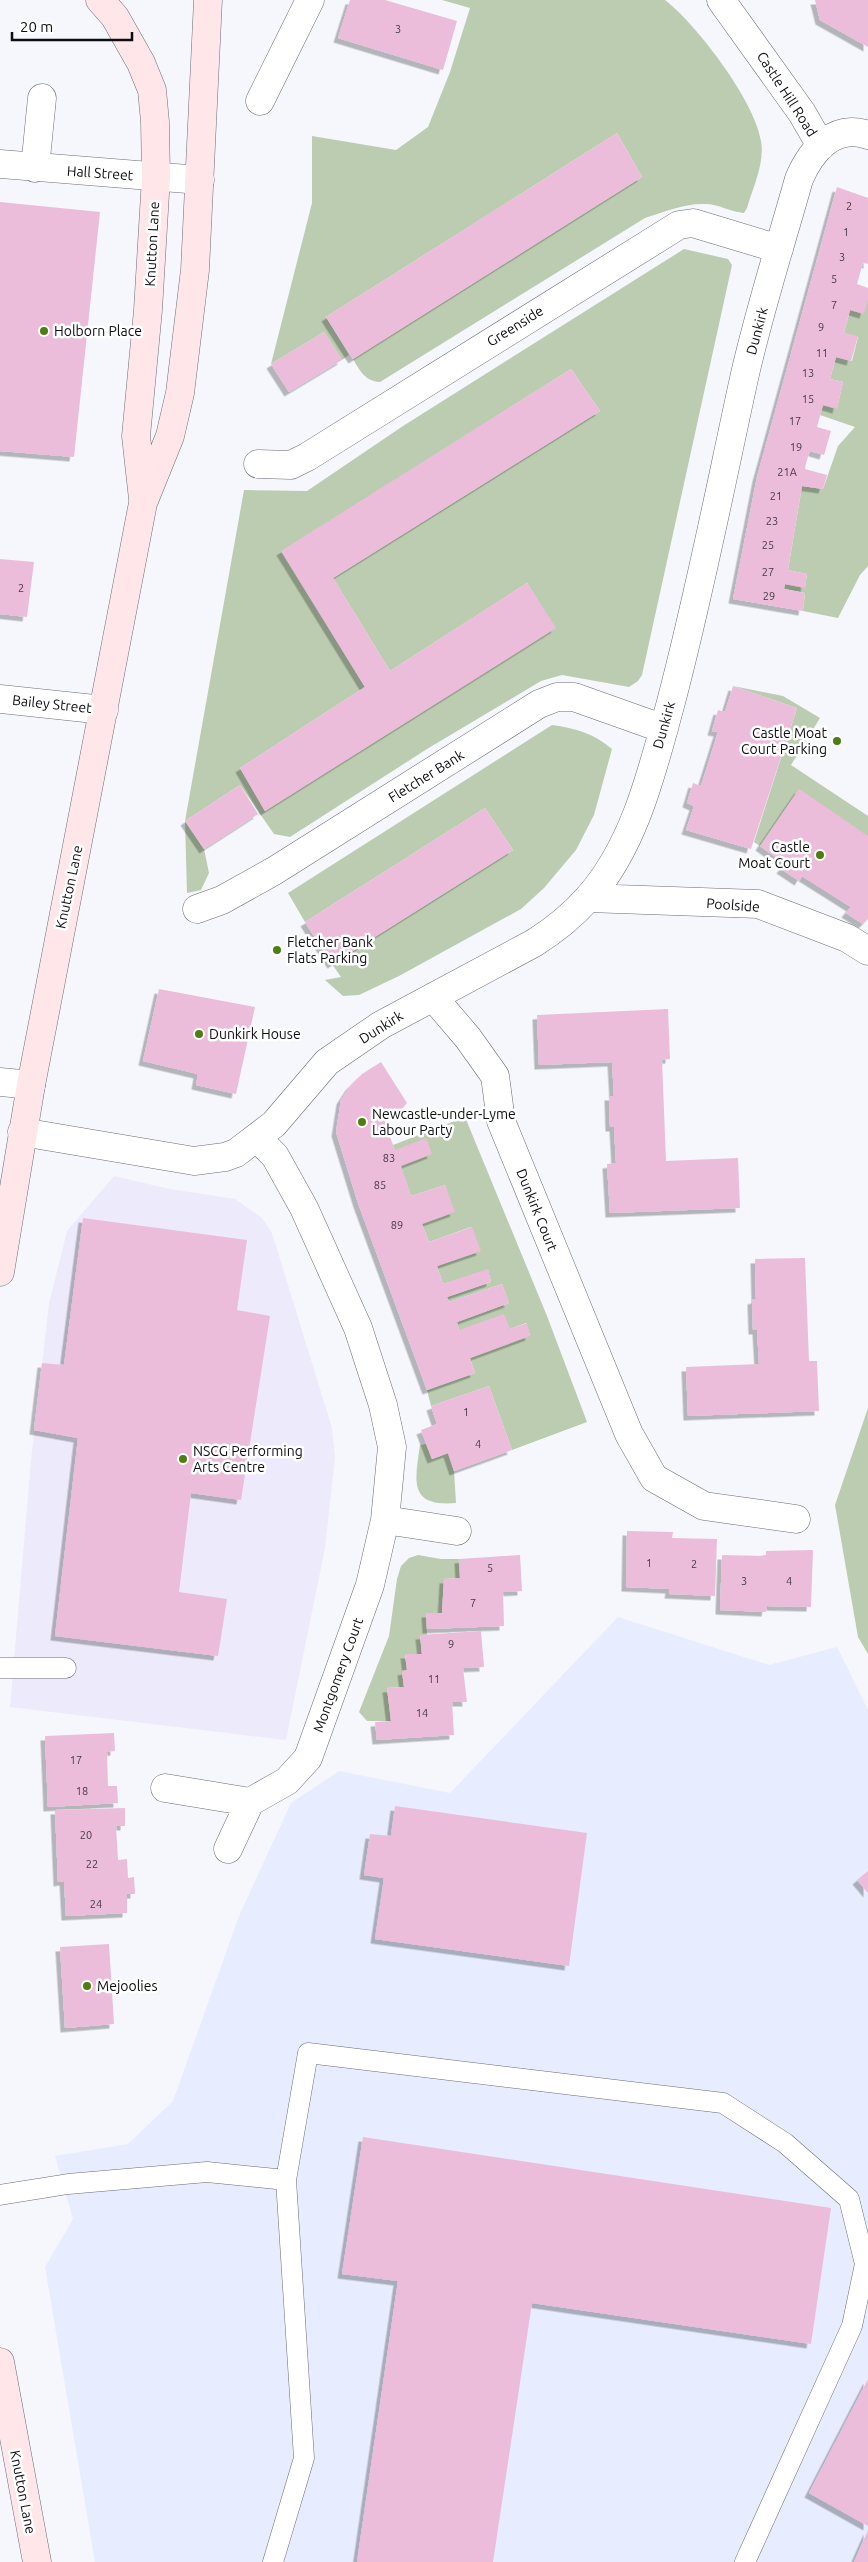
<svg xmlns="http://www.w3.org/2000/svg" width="868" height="2562" font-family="Ubuntu,sans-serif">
	<defs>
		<filter id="shadow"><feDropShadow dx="-4.5" dy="4.5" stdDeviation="0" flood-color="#0004"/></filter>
	</defs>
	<rect width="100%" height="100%" fill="#f5f7fd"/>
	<!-- built -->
	<path fill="#e7ecff" d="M 618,1617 L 769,1665 L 837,1647 L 868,1710 L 868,2562 L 95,2562 L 45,2267 L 73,2219 L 55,2156 L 128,2144 L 173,2101 L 239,1916 L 291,1803 L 339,1771 L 450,1793 Z"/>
	<!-- education -->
	<path fill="#edeafc" d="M 114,1176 L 170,1189 L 235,1199 L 262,1218 L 272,1233 L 332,1428 L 335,1458 L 325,1548 L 286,1740 L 10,1707 L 31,1460 L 49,1303 L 67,1231 Z"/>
	<!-- green -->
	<path fill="#bbccb0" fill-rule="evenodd" d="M 442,0 L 665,0 C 697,25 755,101 761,141 C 765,163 753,187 747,208 L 744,213 C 731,212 718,204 705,204 C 685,203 664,212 645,218 L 380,382 C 365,381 360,371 353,359 L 642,177 L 617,133 L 326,317 L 349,355 L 342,360 L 324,332 L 271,364 L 312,203 L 312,136 L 396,150 L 428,127 L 450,72 L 470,8 Z
		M 684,249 L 728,259 L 732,265 L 642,675 L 638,681 L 629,687 L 562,675 L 541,681 L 427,749 L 290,837 L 274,834 L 240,785 L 185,821 L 204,849 L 209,873 L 201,890 L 187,893 L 185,821 L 244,490 L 307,491 L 403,426 ZM 571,369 L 600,411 L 333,578 L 390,671 L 527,583 L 555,628 L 265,811 L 240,768 L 365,687 L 282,551 Z
		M 868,299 L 868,566 L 860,575 L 838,618 L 803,611 L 805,593 L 784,589 L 785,584 L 805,587 L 807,574 L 788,570 L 802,486 L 823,489 L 838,446 L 855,427 L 820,415 L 823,405 L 837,408 L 843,382 L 830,379 L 836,357 L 852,361 L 858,337 L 844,333 L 850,310 Z
		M 733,686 L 783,696 L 820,718 L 791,765 L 868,816 L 868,836 L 760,846 L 754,842 L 797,708 Z
		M 552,725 C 576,728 594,734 612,749 L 594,815 L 576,850 L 544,888 L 521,909 L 399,976 L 359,995 L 343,996 L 325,980 L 341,977 L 332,964 L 513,850 L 485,808 L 305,922 L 288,893 Z
		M 465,1117 L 547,1316 L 587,1422 L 512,1450 L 489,1386 L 431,1406 L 427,1390 L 475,1373 L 470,1358 L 530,1335 L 526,1323 L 510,1329 L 459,1330 L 457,1322 L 509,1303 L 502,1284 L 449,1302 L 447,1297 L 491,1282 L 488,1270 L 443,1284 L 437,1266 L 480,1251 L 471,1227 L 429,1242 L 422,1224 L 449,1198 L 445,1185 L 411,1196 L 393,1145 Z
		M 868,1408 L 868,1654 L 858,1637 L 835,1505 Z
		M 426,1444 L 432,1459 L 448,1453 L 454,1471 L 456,1503 C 408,1507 415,1481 420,1445 Z
		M 418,1555 L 441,1559 L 459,1559 L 460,1578 L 444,1579 L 442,1613 L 426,1614 L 427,1635 L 420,1635 L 422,1654 L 405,1655 L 407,1670 L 402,1671 L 404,1687 L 387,1688 L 391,1721 L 367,1721 L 359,1712 L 389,1636 L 397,1579 L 401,1566 L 409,1558 Z"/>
	<!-- building -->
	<path fill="#ebbddb" filter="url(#shadow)" d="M 350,0 L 385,0 L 457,21 L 443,70 L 338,38 Z
		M 815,0 L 868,0 L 868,47 L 820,20 Z
		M 617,133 L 642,177 L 353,359 L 326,317 Z
		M 837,187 L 868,198 L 868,264 L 863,263 L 857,284 L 868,288 L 868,299 L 864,314 L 850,310 L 844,333 L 858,336 L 851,361 L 836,357 L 830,379 L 843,382 L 837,409 L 823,405 L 817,427 L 831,431 L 824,455 L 810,451 L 806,463 L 805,469 L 827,475 L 823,489 L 802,486 L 788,570 L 807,574 L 805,588 L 785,584 L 784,589 L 805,593 L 803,611 L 733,599 L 757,477 Z
		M 0,202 L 100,212 L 74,457 L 0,451 Z
		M 324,332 L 342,360 L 289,392 L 271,364 Z
		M 571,369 L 600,411 L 333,578 L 390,671 L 527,583 L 556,628 L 265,811 L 240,768 L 365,687 L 281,551 Z
		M 0,559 L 34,562 L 27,617 L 0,614 Z
		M 733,686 L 797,708 L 751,849 L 686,830 L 694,806 L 687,803 L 693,783 L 701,786 L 718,732 L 712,731 L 718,710 L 725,712 Z
		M 240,785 L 258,814 L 204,849 L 185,821 Z
		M 799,789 L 868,836 L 868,919 L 863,924 L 846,913 L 851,907 L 802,876 L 799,881 L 781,869 L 785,864 L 760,846 Z
		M 485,808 L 513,850 L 332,964 L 305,922 Z
		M 159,989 L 255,1007 L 236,1094 L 196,1085 L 198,1074 L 143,1061 Z
		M 668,1009 L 670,1059 L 662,1060 L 666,1161 L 738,1158 L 740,1208 L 610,1213 L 607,1164 L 616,1163 L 614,1127 L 610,1127 L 609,1096 L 614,1096 L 612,1062 L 539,1065 L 537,1015 Z
		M 381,1062 L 407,1103 L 400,1111 L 390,1115 L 386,1126 L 395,1150 L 426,1138 L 432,1154 L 401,1166 L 411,1196 L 445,1185 L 455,1212 L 422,1224 L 429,1242 L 472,1227 L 481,1251 L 437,1266 L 443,1284 L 488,1269 L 491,1282 L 447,1297 L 449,1302 L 502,1284 L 509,1303 L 457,1322 L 459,1330 L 504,1314 L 510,1329 L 527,1323 L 530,1336 L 470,1358 L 475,1373 L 427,1390 L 358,1203 L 336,1132 L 341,1100 L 350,1086 L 362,1074 Z
		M 83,1218 L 247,1240 L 237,1310 L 270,1316 L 241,1500 L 191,1493 L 179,1592 L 227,1599 L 218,1656 L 55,1636 L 78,1438 L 34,1430 L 42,1363 L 64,1365 Z
		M 805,1258 L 809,1361 L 817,1361 L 819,1411 L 688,1416 L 686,1367 L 759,1364 L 757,1330 L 753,1330 L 752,1300 L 756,1299 L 755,1259 Z
		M 489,1386 L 512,1450 L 454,1471 L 448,1453 L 432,1459 L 421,1430 L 437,1424 L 431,1406 Z
		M 627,1531 L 673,1532 L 672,1538 L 717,1539 L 715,1596 L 669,1594 L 670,1589 L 626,1587 Z
		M 813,1550 L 811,1607 L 767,1606 L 766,1612 L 720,1610 L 722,1555 L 766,1556 L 766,1551 Z
		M 520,1555 L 522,1591 L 503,1592 L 504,1626 L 427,1629 L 426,1613 L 442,1613 L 444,1579 L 460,1578 L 459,1559 Z
		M 481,1631 L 484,1667 L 463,1668 L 467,1702 L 452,1702 L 454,1735 L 377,1740 L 375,1722 L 391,1721 L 387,1688 L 404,1687 L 402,1671 L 407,1670 L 405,1654 L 422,1654 L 420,1635 Z
		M 114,1733 L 115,1751 L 107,1752 L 108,1786 L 117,1786 L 118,1803 L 48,1807 L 45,1736 Z
		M 395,1806 L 587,1833 L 569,1966 L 375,1939 L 384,1878 L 364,1875 L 370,1834 L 391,1836 Z
		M 125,1808 L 125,1826 L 116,1826 L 118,1860 L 127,1859 L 128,1878 L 134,1877 L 135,1894 L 127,1894 L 127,1913 L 66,1916 L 64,1881 L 58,1882 L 55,1810 Z
		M 868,1871 L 868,1893 L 857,1880 Z
		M 109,1944 L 114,2024 L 65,2028 L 60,1947 Z
		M 363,2137 L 831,2208 L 811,2344 L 532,2303 L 493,2562 L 357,2562 L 398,2281 L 342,2274 Z
		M 868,2379 L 868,2526 L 809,2493 Z
		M 868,2530 L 868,2562 L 854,2562 Z"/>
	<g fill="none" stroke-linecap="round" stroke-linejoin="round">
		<!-- service casing -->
		<g stroke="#6a6c76" stroke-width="21">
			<path id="service" d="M 0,1668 L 66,1668
				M 286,2180 L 308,2053 L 723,2103 L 785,2143 L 849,2199 L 865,2264 L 852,2326 L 745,2562
				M 0,2195 L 68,2184 L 207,2172 L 286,2180 L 304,2458 L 273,2562"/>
		</g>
		<!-- minor casing -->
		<g stroke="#6a6c76" stroke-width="29">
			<path id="minor" d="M 721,0 L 802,113 L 821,146
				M 260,101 L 310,0
				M 0,164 L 200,180
				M 35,168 L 42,98
				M 258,464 L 291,465 L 307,457 L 679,225 L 693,223 L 779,249
				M 0,699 L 104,710
				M 588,898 L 758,904 L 847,938 L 868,951
				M 197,909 L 222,900 L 274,871 L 539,704 L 557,697 L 574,697 L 664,729
				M 433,997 L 468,1038 L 495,1076 L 501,1121 L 629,1434 L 654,1478 L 704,1506 L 796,1519
				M 0,1082 L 31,1085
				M 22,1132 L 194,1161 L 225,1157 L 236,1153 L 274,1124 L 327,1062 L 381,1025 L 534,943 C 553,931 573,915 588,898 C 635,846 653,768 671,702 C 699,596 720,489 743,383 C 758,314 780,247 799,179 C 811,151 834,123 868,135
				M 385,1520 L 457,1531
				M 165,1788 L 250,1802 L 287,1781 L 308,1758 L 370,1585 L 385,1520 L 392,1447 L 383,1405 L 358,1328 L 304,1208 L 275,1156 L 258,1139
				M 228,1849 L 250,1802"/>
		</g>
		<!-- secondary casing -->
		<g stroke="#6a6c76" stroke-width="29">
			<path id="secondary" d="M 100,0 L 115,17 L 141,63 L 152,90 L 155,122 L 156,177 L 148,310 L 136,436 L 143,499
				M 0,1272 L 31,1085 L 143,503 L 170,436 L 180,393 L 195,270 L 208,0
				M 0,2362 L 37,2562"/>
		</g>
		<!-- service -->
		<use href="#service" stroke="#fff" stroke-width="20"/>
		<!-- minor -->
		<use href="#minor" stroke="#fff" stroke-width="28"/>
		<!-- secondary -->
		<use href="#secondary" stroke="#fee6e9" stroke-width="28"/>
	</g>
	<!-- markers -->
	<g fill="#4d7e0f" stroke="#fff" stroke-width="2">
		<circle cx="44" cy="331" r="5"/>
		<circle cx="837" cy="741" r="5"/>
		<circle cx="820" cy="855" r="5"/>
		<circle cx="277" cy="950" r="5"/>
		<circle cx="199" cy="1034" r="5"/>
		<circle cx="362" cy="1122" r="5"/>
		<circle cx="183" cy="1459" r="5"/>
		<circle cx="87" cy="1986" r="5"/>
	</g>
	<g text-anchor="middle" stroke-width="5" stroke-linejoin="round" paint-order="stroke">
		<!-- number labels -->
		<g font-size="11" fill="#443943">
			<text x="398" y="33">3</text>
			<text x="849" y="210">2</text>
			<text x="846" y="236">1</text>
			<text x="842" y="261">3</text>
			<text x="834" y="283">5</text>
			<text x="834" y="309">7</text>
			<text x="821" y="331">9</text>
			<text x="822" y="357">11</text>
			<text x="808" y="377">13</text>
			<text x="808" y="403">15</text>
			<text x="795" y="425">17</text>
			<text x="796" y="451">19</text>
			<text x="787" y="476">21A</text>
			<text x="776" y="500">21</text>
			<text x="772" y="525">23</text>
			<text x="768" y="549">25</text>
			<text x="768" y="576">27</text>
			<text x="21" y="592">2</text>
			<text x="769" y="600">29</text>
			<text x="389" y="1162">83</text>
			<text x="380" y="1189">85</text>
			<text x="397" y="1229">89</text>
			<text x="466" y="1416">1</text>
			<text x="478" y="1448">4</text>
			<text x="649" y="1567">1</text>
			<text x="694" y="1568">2</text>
			<text x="490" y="1572">5</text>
			<text x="744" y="1585">3</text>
			<text x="789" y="1585">4</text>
			<text x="473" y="1607">7</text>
			<text x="451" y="1648">9</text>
			<text x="434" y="1683">11</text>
			<text x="422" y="1717">14</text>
			<text x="76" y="1764">17</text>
			<text x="82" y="1795">18</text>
			<text x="86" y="1839">20</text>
			<text x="92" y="1868">22</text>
			<text x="96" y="1908">24</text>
		</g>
		<!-- street labels -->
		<g font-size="14" fill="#0c0d10" stroke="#fff">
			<text transform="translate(787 94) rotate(57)" y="5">Castle Hill Road</text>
			<text transform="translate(100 173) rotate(4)" y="5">Hall Street</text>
			<text transform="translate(152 244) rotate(-87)" y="5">Knutton Lane</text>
			<text transform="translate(515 326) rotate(-32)" y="5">Greenside</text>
			<text transform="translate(757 331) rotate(-75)" y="5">Dunkirk</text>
			<text transform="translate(52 704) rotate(6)" y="5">Bailey Street</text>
			<text transform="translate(664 725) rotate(-74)" y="5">Dunkirk</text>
			<text transform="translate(426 776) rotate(-32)" y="5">Fletcher Bank</text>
			<text transform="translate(69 887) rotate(-78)" y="5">Knutton Lane</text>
			<text transform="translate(733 905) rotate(4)" y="5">Poolside</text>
			<text transform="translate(381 1027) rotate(-32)" y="5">Dunkirk</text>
			<text transform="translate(537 1210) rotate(68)" y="5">Dunkirk Court</text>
			<text transform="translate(338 1675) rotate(-70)" y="5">Montgomery Court</text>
			<text transform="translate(23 2492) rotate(79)" y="5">Knutton Lane</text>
		</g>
		<!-- poi labels -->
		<g font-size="14" fill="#0c0d10" stroke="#fff" text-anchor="start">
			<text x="54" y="336">Holborn Place</text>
			<text x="827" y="738" text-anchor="end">Castle Moat<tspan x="827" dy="16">Court Parking</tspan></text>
			<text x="810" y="852" text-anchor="end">Castle<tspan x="810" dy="16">Moat Court</tspan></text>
			<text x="287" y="947">Fletcher Bank<tspan x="287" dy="16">Flats Parking</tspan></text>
			<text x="209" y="1039">Dunkirk House</text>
			<text x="372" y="1119">Newcastle-under-Lyme<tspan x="372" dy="16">Labour Party</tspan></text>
			<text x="193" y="1456">NSCG Performing<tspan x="193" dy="16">Arts Centre</tspan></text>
			<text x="97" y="1991">Mejoolies</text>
		</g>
	</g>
	<!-- scale -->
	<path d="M12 32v8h120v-8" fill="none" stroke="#0c0d10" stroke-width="2.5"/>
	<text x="20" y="32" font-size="15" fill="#0c0d10" stroke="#ffffff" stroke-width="4" paint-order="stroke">20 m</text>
</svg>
